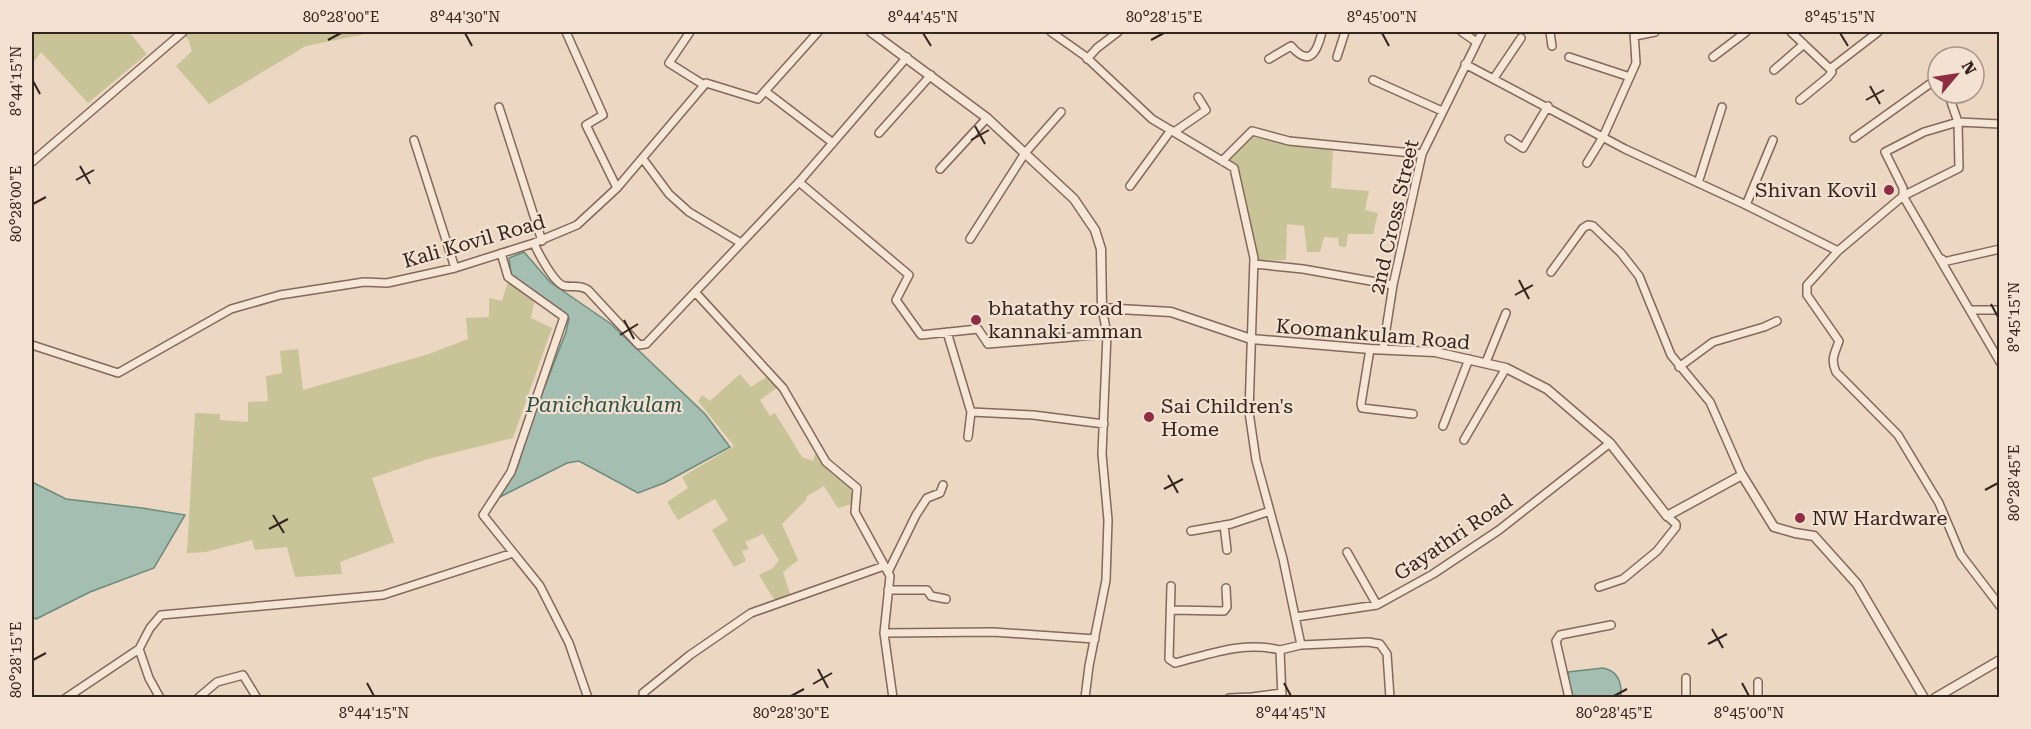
<svg xmlns="http://www.w3.org/2000/svg" width="2031" height="729" font-family="'Roboto Serif',serif">
	<rect width="100%" height="100%" fill="#ebd7c2"/>
	<!-- green -->
	<path fill="#c8c497" d="M 32,32 L 129,32 L 147,54 L 88,103 L 41,52 L 32,64 Z
		M 180,32 L 375,32 L 306,46 L 209,104 L 176,66 L 192,51 L 188,39 Z
		M 1253,137 L 1288,144 L 1333,148 L 1331,188 L 1369,191 L 1365,210 L 1378,213 L 1373,234 L 1348,234 L 1346,247 L 1339,246 L 1338,238 L 1324,237 L 1320,252 L 1307,252 L 1304,226 L 1287,224 L 1286,260 L 1258,261 L 1235,163 L 1229,159 Z
		M 508,282 L 534,302 L 531,318 L 552,328 L 513,438 L 428,459 L 372,478 L 394,542 L 340,562 L 342,574 L 295,577 L 287,547 L 255,550 L 252,540 L 206,552 L 187,553 L 195,413 L 220,414 L 220,420 L 248,422 L 248,402 L 268,401 L 266,376 L 282,373 L 280,351 L 298,349 L 303,390 L 429,354 L 468,339 L 466,318 L 489,317 L 489,298 L 502,301 Z
		M 740,374 L 751,387 L 768,376 L 778,387 L 760,400 L 770,416 L 775,413 L 802,457 L 813,461 L 815,454 L 854,490 L 852,504 L 838,508 L 824,486 L 807,496 L 806,500 L 782,524 L 798,560 L 783,572 L 790,594 L 775,601 L 759,575 L 773,568 L 779,560 L 763,534 L 745,542 L 749,549 L 742,551 L 746,561 L 734,567 L 712,530 L 728,520 L 715,499 L 678,520 L 667,502 L 688,488 L 682,477 L 734,446 L 698,401 L 702,395 L 710,401 Z"/>
	<!-- water -->
	<path fill="#a4beb1" stroke="#6c8b7d" stroke-width="1.5" d="M 524,252 L 550,282 L 611,324 L 705,414 L 730,447 L 664,483 L 638,493 L 579,461 L 567,463 L 496,499 L 516,471 L 538,404 L 566,332 L 569,318 L 511,274 L 509,258 Z
		M 32,482 L 66,499 L 142,508 L 185,515 L 154,568 L 90,592 L 36,619 L 32,616 Z
		M 1603,668 C 1618,671 1622,683 1621,697 L 1571,697 L 1568,672 Z"/>
	<g fill="none" stroke-linecap="round" stroke-linejoin="round">
		<!-- minor casing -->
		<g stroke="#84685b" stroke-width="10">
			<path id="minor" d="M 566,32 L 603,115 L 586,125 L 617,188
				M 690,32 L 669,63 L 704,85
				M 1051,32 L 1085,56 L 1152,119 L 1234,168 L 1254,258 L 1249,412 L 1256,460 L 1283,559 L 1301,645 L 1280,650 L 1282,698
				M 1462,32 L 1475,41
				M 1550,32 L 1552,46
				M 1791,32 L 1830,69 L 1878,32
				M 1635,36 L 1655,32
				M 1337,57 L 1345,32
				M 1569,57 L 1630,77
				M 1713,57 L 1746,32
				M 1087,59 L 1097,48 L 1118,32
				M 1269,59 L 1291,46 C 1310,68 1317,52 1322,32
				M 1465,64 L 1625,149 L 1746,205 L 1838,251 L 1903,196 L 1903,188 L 1885,152 L 1924,132 L 1958,122 L 1948,93
				M 1774,70 L 1804,44
				M 1494,78 L 1521,38
				M 1373,80 L 1442,111
				M 765,91 L 833,143
				M 1800,100 L 1828,77 L 1832,72 L 1830,69
				M 499,107 L 542,241
				M 2000,124 L 1958,122 L 1959,168 L 1903,196 L 2000,362
				M 1174,132 L 1206,110 L 1198,97
				M 879,133 L 931,75
				M 1854,138 L 1938,78
				M 1509,139 L 1523,148 L 1548,106
				M 414,140 L 455,268
				M 643,159 L 669,194 L 689,212 L 741,243
				M 1222,161 L 1252,131 L 1289,141 L 1422,154
				M 32,162 L 183,32
				M 1587,163 L 1603,137 L 1636,63 L 1634,32
				M 940,169 L 987,118
				M 799,182 L 909,275 L 896,300 L 921,335 L 978,329 L 988,344 L 1107,334
				M 1698,183 L 1722,107
				M 1130,186 L 1171,130
				M 1746,205 L 1773,140
				M 970,239 L 1025,153 L 1061,112
				M 534,243 C 538,253 555,285 565,286 C 574,288 579,284 588,290 L 639,345 L 646,344 L 695,292
				M 1838,251 L 1807,285 L 1807,295 L 1839,341 C 1835,353 1830,359 1836,372 L 1898,435 L 1939,503 L 1961,555 L 2000,606
				M 501,253 L 508,277 L 564,317 L 511,472 L 483,515 L 540,586 L 569,643 L 588,698
				M 1942,259 L 1943,262 L 2000,249
				M 1254,264 L 1303,269 L 1393,285
				M 1551,272 L 1583,228 L 1588,225 L 1593,226 L 1621,253 L 1639,276 L 1671,355 L 1710,402 L 1742,475
				M 1970,310 L 2000,310
				M 947,332 L 971,412 L 968,437
				M 32,345 L 118,373 L 231,309 L 280,295 L 364,282 L 387,283 L 455,268 L 534,243 L 577,225 L 617,188 L 706,83 L 758,99 L 818,32
				M 1370,349 L 1361,404 L 1362,408 L 1413,414
				M 1383,349 L 1393,285 L 1422,154 L 1482,32
				M 1486,362 L 1506,313
				M 1679,367 L 1713,342 L 1764,327 L 1777,321
				M 971,412 L 1033,415 L 1104,424
				M 1443,426 L 1469,359
				M 1464,440 L 1506,368
				M 1224,525 L 1227,550
				M 1191,531 L 1231,524 L 1270,511
				M 1347,552 L 1377,605
				M 888,572 L 916,515 L 927,498 L 940,493 L 943,485
				M 1171,586 L 1169,659 L 1175,663 C 1211,654 1243,641 1280,650
				M 1599,587 L 1623,579 L 1657,551 L 1676,527 L 1676,524 L 1667,516
				M 888,590 L 927,590 L 931,596 L 946,599
				M 1171,610 L 1224,611 L 1227,607 L 1226,588
				M 1296,617 L 1377,605 L 1433,574 L 1499,530 L 1610,443
				M 884,633 L 993,632 L 1095,639
				M 1301,645 L 1368,642 L 1380,644 L 1387,654 L 1390,698
				M 66,698 L 139,649
				M 160,698 L 149,678 L 139,649 L 150,628 L 161,615 L 383,595 L 513,553
				M 198,698 L 217,682 L 243,675 L 257,698
				M 645,698 L 643,693 L 690,655 L 751,613 L 884,566
				M 893,698 L 884,633 L 890,576 L 855,512 L 857,488 L 826,462 L 783,388 L 695,292 L 799,182 L 907,57
				M 1085,698 L 1089,666 L 1106,580 L 1108,520 L 1102,454 L 1107,334 L 1102,308
				M 1229,698 L 1252,697 L 1282,693
				M 1569,698 L 1556,641 L 1560,635 L 1611,625
				M 1686,698 L 1686,678
				M 1758,698 L 1758,682"/>
		</g>
		<!-- tertiary casing -->
		<g stroke="#84685b" stroke-width="11">
			<path id="tertiary" d="M 871,32 L 987,118 L 1074,199 L 1095,230 L 1101,249 L 1102,308 L 1171,312 L 1251,339 L 1370,349 L 1435,352 L 1506,368 L 1547,389 L 1610,443 L 1667,516 L 1742,475 L 1774,527 L 1795,533 L 1814,536 L 1857,584 L 1924,698
				M 1935,698 L 2000,660"/>
		</g>
		<!-- minor -->
		<use href="#minor" stroke="#f6e6d5" stroke-width="7"/>
		<!-- tertiary -->
		<use href="#tertiary" stroke="#f6e6d5" stroke-width="8"/>
	</g>
	<!-- ticks -->
	<path fill="none" stroke="#34241e" stroke-width="2" d="M 465,33 L 472,46M 923,33 L 931,46M 1382,33 L 1389,46M 1840,33 L 1848,46M 328,40 L 341,33M 1151,40 L 1164,33M 33,81 L 40,94M 1870,86 L 1880,104M 1866,100 L 1884,90M 975,126 L 985,144M 971,140 L 989,130M 80,166 L 90,184M 76,180 L 94,170M 33,204 L 46,197M 1519,280 L 1529,299M 1515,295 L 1533,285M 1991,304 L 1998,317M 624,320 L 634,339M 620,335 L 638,324M 1168,475 L 1178,493M 1164,489 L 1183,479M 1985,490 L 1998,483M 273,515 L 284,533M 269,529 L 288,519M 1712,629 L 1723,648M 1708,644 L 1727,634M 33,660 L 46,653M 818,669 L 828,688M 367,683 L 374,696M 1284,683 L 1291,696M 1742,683 L 1749,696M 813,684 L 832,673M 791,696 L 804,689M 1614,696 L 1627,689"/>
	<!-- markers -->
	<g fill="#8f2e42" stroke="#f3e2d1" stroke-width="2">
		<circle cx="1889" cy="190" r="6"/>
		<circle cx="976" cy="320" r="6"/>
		<circle cx="1149" cy="417" r="6"/>
		<circle cx="1800" cy="518" r="6"/>
	</g>
	<g text-anchor="middle" stroke-width="4.5" stroke-linejoin="round" paint-order="stroke">
		<!-- poi labels -->
		<g font-size="20" fill="#34241e" stroke="#f3e2d1" text-anchor="start">
			<text x="1877" y="197" text-anchor="end">Shivan Kovil</text>
			<text x="988" y="315">bhatathy road<tspan x="988" dy="23">kannaki amman</tspan></text>
			<text x="1161" y="413">Sai Children's<tspan x="1161" dy="23">Home</tspan></text>
			<text x="1812" y="525">NW Hardware</text>
		</g>
		<!-- street labels -->
		<g font-size="20" fill="#34241e" stroke="#f3e2d1">
			<text transform="translate(1394 217) rotate(-77)" y="7">2nd Cross Street</text>
			<text transform="translate(474 241) rotate(-16)" y="7">Kali Kovil Road</text>
			<text transform="translate(1373 334) rotate(5)" y="7">Koomankulam Road</text>
			<text transform="translate(1453 537) rotate(-34)" y="7">Gayathri Road</text>
		</g>
		<!-- water labels -->
		<g font-size="21" font-style="italic" fill="#2e5349" stroke="#f3e2d1">
			<text x="604" y="412">Panichankulam</text>
		</g>
	</g>
	<!-- border -->
	<rect width="2031" height="729" fill="none" stroke="#f3e2d1" stroke-width="66"/>
	<!-- north arrow -->
	<g transform="translate(1956 75) rotate(61)"><circle r="28" fill="#f3e2d1" stroke="#a79689" stroke-width="1.5"/>
	<path d="M0-4.5L10 22L0 15L-10 22Z" fill="#8f2e42"/>
	<text y="-9" font-size="16" font-weight="bold" text-anchor="middle" fill="#34241e">N</text>
	</g>
	<rect x="33" y="33" width="1965" height="663" fill="none" stroke="#34241e" stroke-width="2"/>
	<g font-size="15" text-anchor="middle" fill="#34241e">
		<text x="341" y="22">80°28'00"E</text>
		<text x="465" y="22">8°44'30"N</text>
		<text x="923" y="22">8°44'45"N</text>
		<text x="1164" y="22">80°28'15"E</text>
		<text x="1382" y="22">8°45'00"N</text>
		<text x="1840" y="22">8°45'15"N</text>
		<text transform="translate(16 81) rotate(-90)" y="5">8°44'15"N</text>
		<text transform="translate(16 204) rotate(-90)" y="5">80°28'00"E</text>
		<text transform="translate(2014 317) rotate(-90)" y="5">8°45'15"N</text>
		<text transform="translate(2014 483) rotate(-90)" y="5">80°28'45"E</text>
		<text transform="translate(16 660) rotate(-90)" y="5">80°28'15"E</text>
		<text x="374" y="718">8°44'15"N</text>
		<text x="791" y="718">80°28'30"E</text>
		<text x="1291" y="718">8°44'45"N</text>
		<text x="1614" y="718">80°28'45"E</text>
		<text x="1749" y="718">8°45'00"N</text>
	</g>
</svg>
